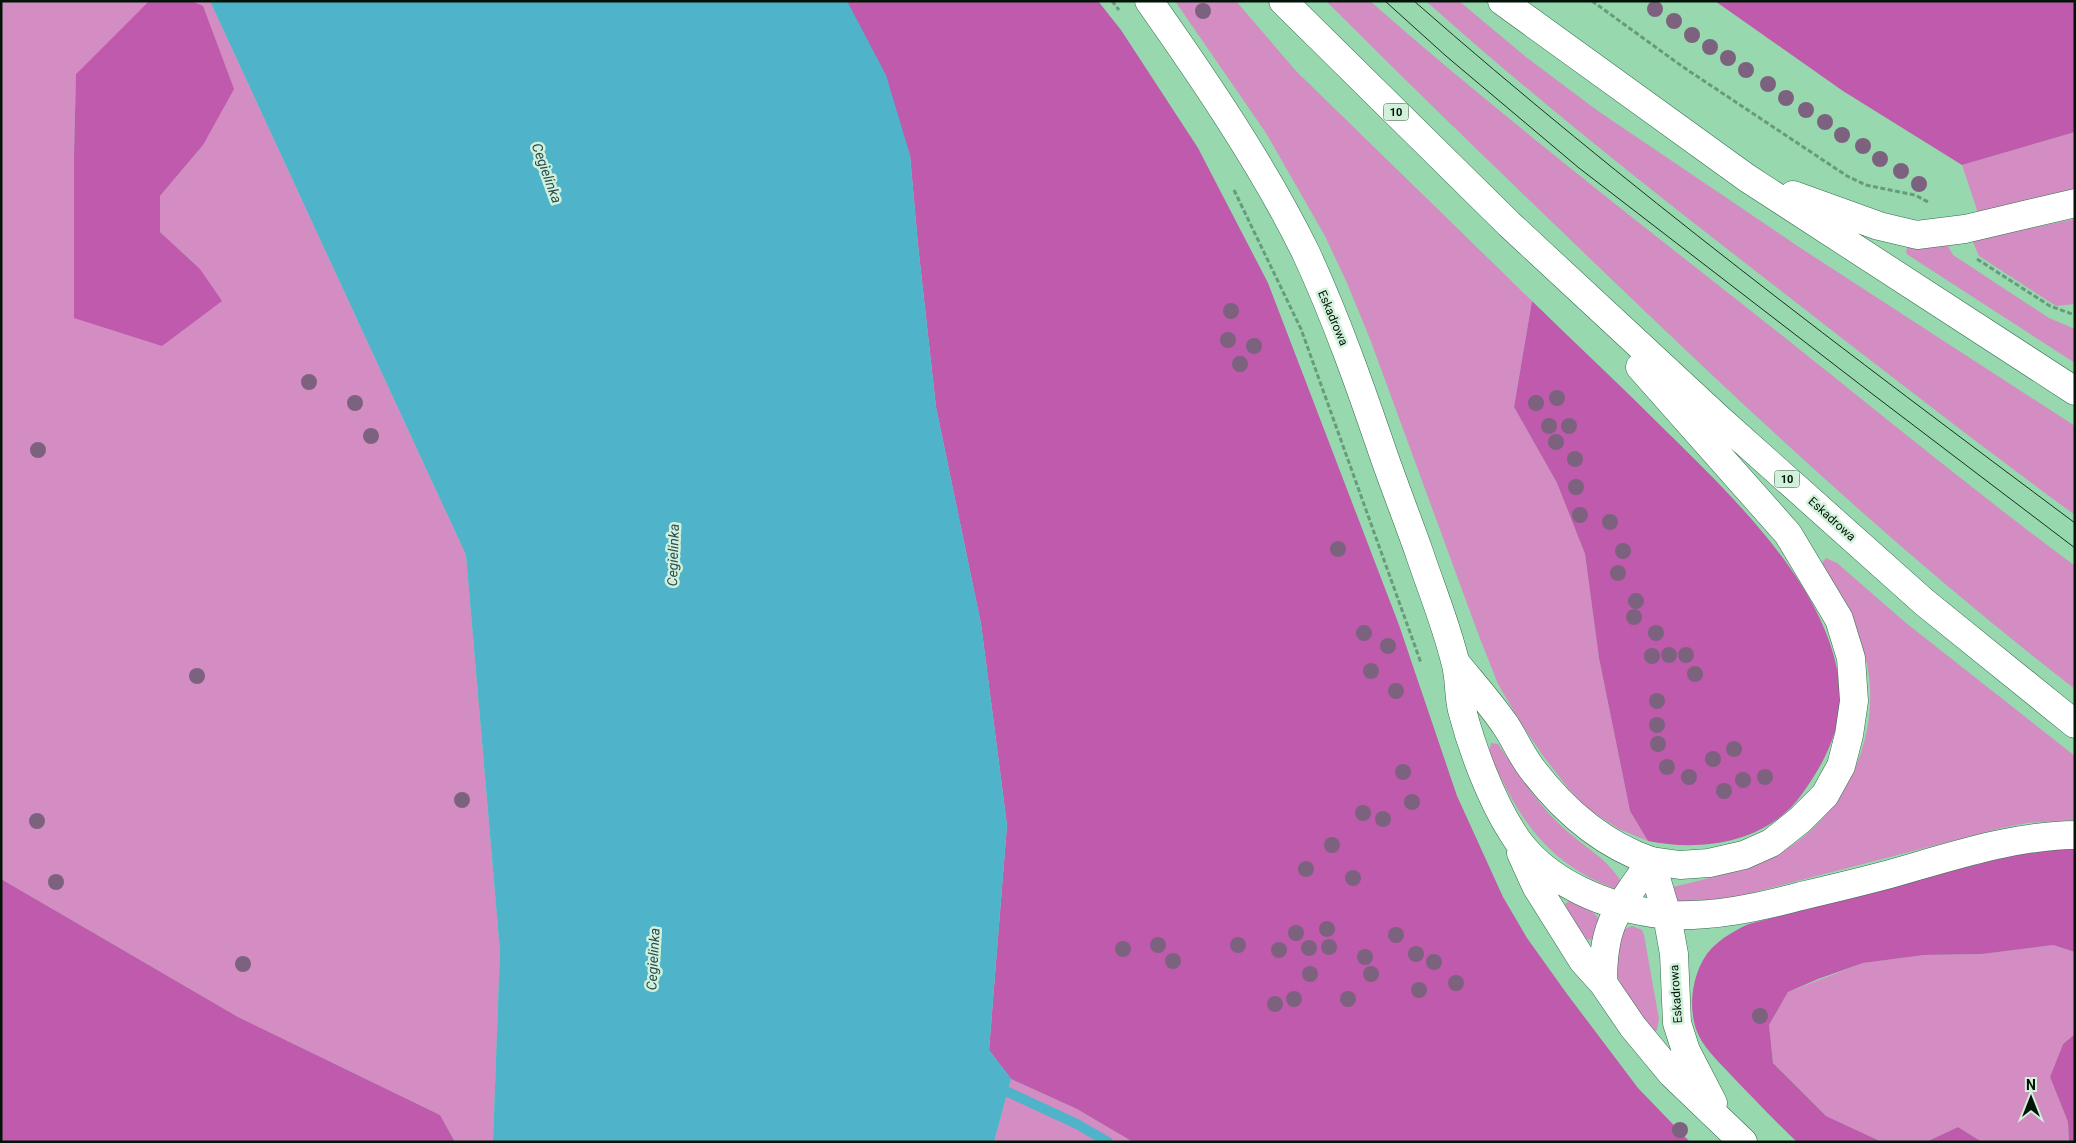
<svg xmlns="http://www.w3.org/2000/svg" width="2076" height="1143" font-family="Roboto,sans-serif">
	<rect width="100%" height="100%" fill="#97d8ae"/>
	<!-- green -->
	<path fill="#d38dc3" d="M 1,1 L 149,1 L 76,74 L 74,155 L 74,317 L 200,269 L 160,232 L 160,196 L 203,145 L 203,7 L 192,1 L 210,1 L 466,555 L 500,951 L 493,1142 L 455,1142 L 440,1115 L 238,1017 L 1,879 Z
		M 1175,1 L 1236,1 L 1296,71 L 1532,301 L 1514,407 L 1557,483 L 1585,554 L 1599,658 L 1630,811 L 1648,841 L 1619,829 L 1588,809 L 1568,788 L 1544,757 L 1522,725 L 1498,684 L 1479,636 L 1370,339 L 1347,283 L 1325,236 L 1266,133 Z
		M 1326,1 L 1370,1 C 1502,117 1641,224 1779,333 C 1877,411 1974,491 2075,566 L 2075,689 C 1918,568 1773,434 1630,297 C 1528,199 1426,101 1326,1 Z
		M 1426,1 L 1459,1 L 1526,57 L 1598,111 L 1802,249 L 2075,426 L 2075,515 C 1975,442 1878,366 1780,290 C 1660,197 1540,103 1426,1 Z
		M 2075,132 L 2075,191 L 1978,213 L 1962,165 Z
		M 2075,219 L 2075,304 L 2056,306 L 1979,256 L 1972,240 Z
		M 1908,245 L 1948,246 L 1953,255 L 2049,318 L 2075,329 L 2075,363 L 1908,255 L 1906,252 Z
		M 1826,558 L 1837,563 L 1906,623 L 2075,756 L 2075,820 L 2027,823 L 2002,828 L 1728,899 L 1672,902 L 1673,887 C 1708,878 1746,871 1778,854 C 1846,817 1885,731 1865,656 C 1856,623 1838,593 1822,563 Z
		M 1491,743 L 1498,744 C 1519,775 1540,808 1568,832 C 1587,849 1608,859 1621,882 L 1616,889 C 1546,864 1517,816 1489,752 Z
		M 1569,901 C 1579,906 1593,909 1599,919 L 1594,938 L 1591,940 L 1586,939 L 1566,908 L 1565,904 Z
		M 1632,926 L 1642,930 L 1644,935 L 1659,1019 L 1657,1030 L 1654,1032 C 1647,1027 1643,1018 1637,1010 C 1614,977 1612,971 1623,930 Z
		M 2053,945 L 2075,952 L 2075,1034 L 2063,1044 L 2050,1077 L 2068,1122 L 2069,1142 L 1982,1142 L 1958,1127 L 1926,1142 L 1882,1142 L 1826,1116 L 1773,1063 L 1769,1025 L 1788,992 L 1863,963 L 1924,955 L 1982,954 Z
		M 1011,1079 L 1077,1109 L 1133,1142 L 994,1142 Z"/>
	<!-- forest -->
	<path fill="#bf5aac" d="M 149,1 L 192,1 L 203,6 L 234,89 L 203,145 L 160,196 L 160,232 L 200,269 L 222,301 L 162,346 L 74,318 L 74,155 L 76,74 Z
		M 847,1 L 1098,1 L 1121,30 L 1198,148 L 1268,283 L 1399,625 L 1457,796 L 1503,897 L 1527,938 L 1567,994 L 1638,1088 L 1690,1142 L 1133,1142 L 1077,1109 L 1011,1079 L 989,1050 L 1007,825 L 981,624 L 936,407 L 918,245 L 910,155 Z
		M 1715,1 L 2075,1 L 2075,132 L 1962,165 L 1843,91 Z
		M 1532,301 C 1577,345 1622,387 1666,431 C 1733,497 1834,592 1840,692 C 1842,730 1823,765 1802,794 C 1767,843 1702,852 1648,841 L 1630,811 L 1599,658 L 1585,554 L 1557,483 L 1514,407 Z
		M 2075,848 L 2075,952 L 2053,945 L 1982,954 L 1924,955 L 1863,963 L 1818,979 L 1788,992 L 1769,1025 L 1773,1063 L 1826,1116 L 1882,1142 L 1797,1142 C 1774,1120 1752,1097 1730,1074 C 1719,1062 1706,1050 1699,1036 C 1686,1010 1692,970 1711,949 C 1722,938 1735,930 1749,924 L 2017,854 Z
		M 1,879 L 238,1017 L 440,1115 L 455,1142 L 1,1142 Z
		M 2075,1034 L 2075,1142 L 2069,1142 L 2068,1122 L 2050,1077 L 2063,1044 Z
		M 1958,1127 L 1982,1142 L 1926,1142 Z"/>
	<!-- water -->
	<path fill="#4fb3ca" d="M 210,1 L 847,1 L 886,75 L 910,155 L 918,245 L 936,407 L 981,624 L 1007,825 L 989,1050 L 1011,1079 L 994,1142 L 493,1142 L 500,951 L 466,555 Z"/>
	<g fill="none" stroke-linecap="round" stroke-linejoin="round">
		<!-- stream -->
		<path stroke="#4fb3ca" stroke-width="10" d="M 1008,1092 L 1077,1124 L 1108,1142"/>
		<!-- minor casing -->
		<g stroke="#2e6d48" stroke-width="29">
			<path id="minor" d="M 1149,1 C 1204,79 1264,167 1306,253 C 1337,320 1361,389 1385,459 C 1396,490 1408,521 1419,552 C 1431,588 1446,624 1455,661 C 1460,677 1458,694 1462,710 C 1472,749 1491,799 1512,832 C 1543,883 1610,909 1667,915
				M 1456,663 C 1473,684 1491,704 1506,726 C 1515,740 1522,756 1532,769 C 1563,810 1602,844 1651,861
				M 1521,853 L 1536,886 L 1583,961 L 1603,983 L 1633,1027 L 1672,1074 L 1743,1142
				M 1651,861 L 1667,915 L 1674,954 L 1677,1023 L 1686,1051 L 1713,1103
				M 1603,983 C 1603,963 1604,942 1612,923 C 1621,901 1638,881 1651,861"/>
		</g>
		<!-- major casing -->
		<g stroke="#2e6d48" stroke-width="29">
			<path id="major" d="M 1283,1 L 1509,224 L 1718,418 L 1924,602 L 2075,724
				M 1502,1 L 1747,178 L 2075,391
				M 1793,195 L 1879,226 L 1917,235 L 1965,229 L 2075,203
				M 1640,367 L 1788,534 L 1839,619 L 1851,658 L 1854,701 L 1849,735 L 1841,766 L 1825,795 L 1800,820 L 1771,843 L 1744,855 L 1709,863 L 1680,865 L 1651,861
				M 1667,915 C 1713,917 1757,908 1801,896 C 1831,889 1860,882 1890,874 C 1950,857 2011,836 2075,835"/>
		</g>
		<!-- path -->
		<path stroke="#689b7a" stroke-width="3" stroke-dasharray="5 2.5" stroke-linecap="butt" d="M 1112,1 L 1119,10
			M 1592,1 L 1683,67 L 1847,176 L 1866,185 L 1915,195 L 1928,202
			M 1234,190 L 1301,329 L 1421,663
			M 1977,259 L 2050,306 L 2075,315"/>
		<!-- minor -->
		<use href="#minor" stroke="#fff" stroke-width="28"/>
		<!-- major -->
		<use href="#major" stroke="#fff" stroke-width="28"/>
		<!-- tram -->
		<path stroke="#183321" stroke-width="1" d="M 1385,1 L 1446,56 L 1579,168 L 1875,396 L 2075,548
			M 1414,1 C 1625,186 1850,355 2075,523"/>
	</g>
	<!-- trees -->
	<g fill="#7d627f">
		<circle cx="1655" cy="9" r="8"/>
		<circle cx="1203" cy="11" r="8"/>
		<circle cx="1674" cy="21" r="8"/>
		<circle cx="1692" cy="35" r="8"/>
		<circle cx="1710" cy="47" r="8"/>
		<circle cx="1728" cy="58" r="8"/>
		<circle cx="1746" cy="70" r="8"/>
		<circle cx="1768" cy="84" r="8"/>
		<circle cx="1786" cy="98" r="8"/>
		<circle cx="1806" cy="110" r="8"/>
		<circle cx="1825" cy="122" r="8"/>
		<circle cx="1842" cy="135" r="8"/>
		<circle cx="1863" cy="146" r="8"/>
		<circle cx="1880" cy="159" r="8"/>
		<circle cx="1901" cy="171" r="8"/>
		<circle cx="1919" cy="184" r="8"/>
		<circle cx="1231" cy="311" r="8"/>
		<circle cx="1228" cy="340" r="8"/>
		<circle cx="1254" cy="346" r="8"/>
		<circle cx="1240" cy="364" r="8"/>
		<circle cx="309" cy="382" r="8"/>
		<circle cx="1557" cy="398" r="8"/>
		<circle cx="355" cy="403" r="8"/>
		<circle cx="1536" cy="403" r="8"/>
		<circle cx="1549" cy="426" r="8"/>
		<circle cx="1569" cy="426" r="8"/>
		<circle cx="371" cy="436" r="8"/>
		<circle cx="1556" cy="442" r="8"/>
		<circle cx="38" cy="450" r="8"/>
		<circle cx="1575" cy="459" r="8"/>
		<circle cx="1576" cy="487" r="8"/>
		<circle cx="1580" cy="515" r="8"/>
		<circle cx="1610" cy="522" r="8"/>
		<circle cx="1338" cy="549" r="8"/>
		<circle cx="1623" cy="551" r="8"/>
		<circle cx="1618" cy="573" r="8"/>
		<circle cx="1636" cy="601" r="8"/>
		<circle cx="1634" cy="617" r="8"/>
		<circle cx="1364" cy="633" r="8"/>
		<circle cx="1656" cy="633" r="8"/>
		<circle cx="1388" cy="646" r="8"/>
		<circle cx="1669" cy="655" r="8"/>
		<circle cx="1686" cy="655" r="8"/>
		<circle cx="1652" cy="656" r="8"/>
		<circle cx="1371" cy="671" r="8"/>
		<circle cx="1695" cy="674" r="8"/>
		<circle cx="197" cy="676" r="8"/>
		<circle cx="1396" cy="691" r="8"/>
		<circle cx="1657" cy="701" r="8"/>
		<circle cx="1657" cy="725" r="8"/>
		<circle cx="1658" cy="744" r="8"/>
		<circle cx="1734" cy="749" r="8"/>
		<circle cx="1713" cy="759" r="8"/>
		<circle cx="1667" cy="767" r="8"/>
		<circle cx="1403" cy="772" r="8"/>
		<circle cx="1689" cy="777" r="8"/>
		<circle cx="1765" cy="777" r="8"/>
		<circle cx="1743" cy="780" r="8"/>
		<circle cx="1724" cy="791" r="8"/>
		<circle cx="462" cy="800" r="8"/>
		<circle cx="1412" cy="802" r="8"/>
		<circle cx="1363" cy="813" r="8"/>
		<circle cx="1383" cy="819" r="8"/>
		<circle cx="37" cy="821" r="8"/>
		<circle cx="1332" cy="845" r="8"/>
		<circle cx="1306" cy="869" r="8"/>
		<circle cx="1353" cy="878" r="8"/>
		<circle cx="56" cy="882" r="8"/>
		<circle cx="1327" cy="929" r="8"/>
		<circle cx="1296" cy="933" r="8"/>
		<circle cx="1396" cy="935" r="8"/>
		<circle cx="1158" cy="945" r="8"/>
		<circle cx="1238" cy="945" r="8"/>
		<circle cx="1329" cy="947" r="8"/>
		<circle cx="1309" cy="948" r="8"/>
		<circle cx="1123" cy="949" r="8"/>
		<circle cx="1279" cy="950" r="8"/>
		<circle cx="1416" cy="954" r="8"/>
		<circle cx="1365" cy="957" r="8"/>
		<circle cx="1173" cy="961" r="8"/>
		<circle cx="1434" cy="962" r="8"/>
		<circle cx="243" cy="964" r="8"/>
		<circle cx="1310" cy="974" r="8"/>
		<circle cx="1371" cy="974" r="8"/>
		<circle cx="1456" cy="983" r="8"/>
		<circle cx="1419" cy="990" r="8"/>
		<circle cx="1294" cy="999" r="8"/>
		<circle cx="1348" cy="999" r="8"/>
		<circle cx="1275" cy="1004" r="8"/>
		<circle cx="1760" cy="1016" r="8"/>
		<circle cx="1680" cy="1130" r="8"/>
	</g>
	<g text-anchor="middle" stroke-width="5" stroke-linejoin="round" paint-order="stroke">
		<!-- shield labels -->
		<g fill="#d1f1db" stroke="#3f5747" stroke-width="1">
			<rect x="1383.5" y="103.5" width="25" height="17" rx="4"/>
			<rect x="1774.5" y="470.5" width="25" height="17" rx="4"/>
		</g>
		<g font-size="11" font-weight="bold" fill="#001507">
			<text x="1396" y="116">10</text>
			<text x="1787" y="483">10</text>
		</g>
		<!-- street labels -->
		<g font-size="12" fill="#001507" stroke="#d1f1db">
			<text transform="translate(1333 318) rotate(67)" y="4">Eskadrowa</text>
			<text transform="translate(1832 519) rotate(42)" y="4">Eskadrowa</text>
			<text transform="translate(1676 994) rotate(-94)" y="4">Eskadrowa</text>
		</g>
		<!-- water labels -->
		<g font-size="14" font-style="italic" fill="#2c4b52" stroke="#d1f1db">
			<text transform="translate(547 173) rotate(70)" y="5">Cegielinka</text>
			<text transform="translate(673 555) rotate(-88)" y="5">Cegielinka</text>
			<text transform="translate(653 959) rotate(-87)" y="5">Cegielinka</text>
		</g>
	</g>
	<!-- border -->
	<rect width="2076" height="1143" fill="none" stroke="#001507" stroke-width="5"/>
	<!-- north arrow -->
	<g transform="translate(2031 1098)" stroke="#d1f1db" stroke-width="4" paint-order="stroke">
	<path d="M0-4L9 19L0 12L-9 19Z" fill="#001507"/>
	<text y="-8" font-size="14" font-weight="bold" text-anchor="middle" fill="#001507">N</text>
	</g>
</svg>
